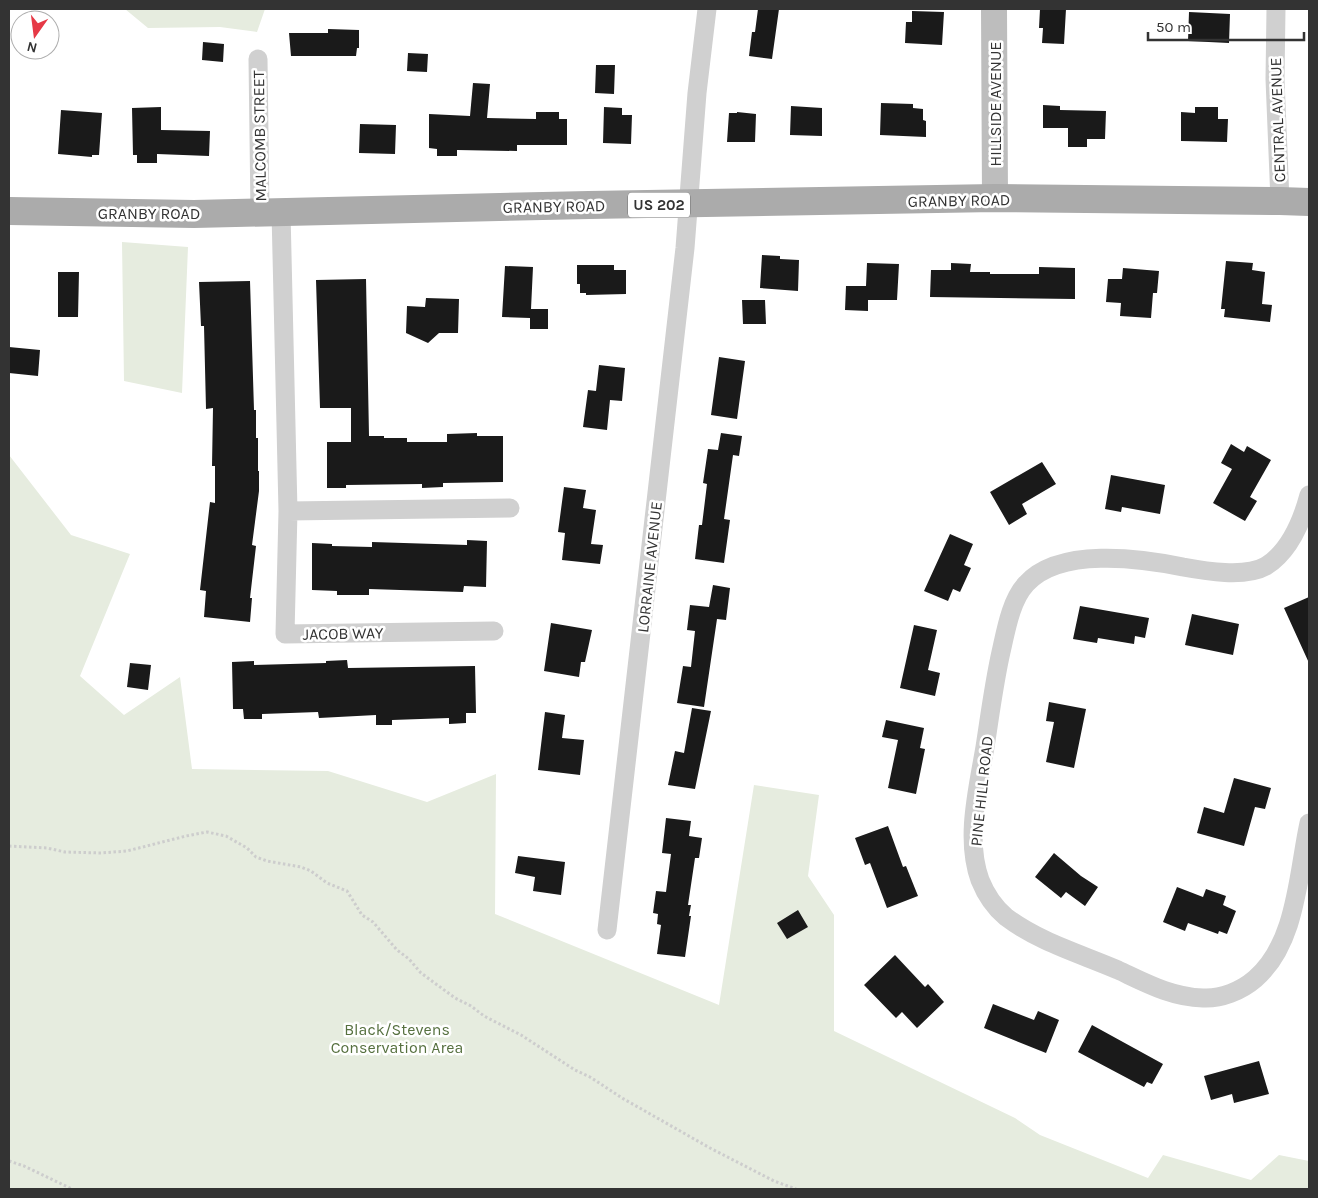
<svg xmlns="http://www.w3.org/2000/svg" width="1318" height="1198" font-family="Karla,sans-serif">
	<rect width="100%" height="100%" fill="#fff"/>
	<!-- green -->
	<path fill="#e6ecdf" d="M 125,9 L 265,9 L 257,32 L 220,27 L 148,28 Z
		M 122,242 L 188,247 L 182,393 L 124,381 Z
		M 9,455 L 71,535 L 130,554 L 80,676 L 124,715 L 180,677 L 192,769 L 328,771 L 427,802 L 496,774 L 495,914 L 719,1005 L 754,785 L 819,795 L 808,876 L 834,915 L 834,1031 L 1015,1118 L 1040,1135 L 1148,1178 L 1163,1155 L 1251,1180 L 1279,1155 L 1309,1161 L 1309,1189 L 9,1189 Z"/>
	<!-- building -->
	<path fill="#1a1a1a" d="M 758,9 L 779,9 L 772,59 L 749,56 L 752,32 L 755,32 Z
		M 1040,9 L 1066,9 L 1064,44 L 1042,43 L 1043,28 L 1039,28 Z
		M 912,11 L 944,12 L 942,45 L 905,43 L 906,22 L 912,22 Z
		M 1189,12 L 1230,14 L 1229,43 L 1188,41 Z
		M 328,29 L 359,30 L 359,48 L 357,48 L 356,56 L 291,56 L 289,33 L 328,33 Z
		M 203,42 L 224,44 L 223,62 L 202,60 Z
		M 408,53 L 428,54 L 427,72 L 407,71 Z
		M 596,65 L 615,65 L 614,94 L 595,93 Z
		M 473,83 L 490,84 L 487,118 L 536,119 L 536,112 L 559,112 L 559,119 L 567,119 L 567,145 L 517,145 L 517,151 L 457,150 L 457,156 L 437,156 L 437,149 L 429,148 L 429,114 L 470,116 Z
		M 881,103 L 913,104 L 913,108 L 923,109 L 923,120 L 926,121 L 926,137 L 880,135 Z
		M 1043,105 L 1060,106 L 1060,110 L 1106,111 L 1105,139 L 1087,139 L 1087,147 L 1068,147 L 1068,128 L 1043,128 Z
		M 791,106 L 822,108 L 822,136 L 790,135 Z
		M 161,107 L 161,130 L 210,131 L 209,156 L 157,154 L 157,163 L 137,163 L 137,155 L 133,155 L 132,108 Z
		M 604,107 L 622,108 L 622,115 L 632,115 L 631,144 L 603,143 Z
		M 1195,107 L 1218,107 L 1218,119 L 1228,119 L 1227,142 L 1181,141 L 1181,112 L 1195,113 Z
		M 61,110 L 102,113 L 99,155 L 92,155 L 92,157 L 58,154 Z
		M 737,112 L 756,114 L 755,142 L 727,142 L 729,113 L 737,113 Z
		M 360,124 L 396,125 L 395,154 L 359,153 Z
		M 762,255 L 780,256 L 780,259 L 799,260 L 798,291 L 760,288 Z
		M 1226,261 L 1253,263 L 1252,270 L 1265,272 L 1262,304 L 1272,305 L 1270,322 L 1224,317 L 1225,309 L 1221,309 Z
		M 867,263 L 899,264 L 897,300 L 868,300 L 868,311 L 845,310 L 846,286 L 866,286 Z
		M 951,263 L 971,264 L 970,272 L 990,272 L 990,274 L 1039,274 L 1039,267 L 1075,268 L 1075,299 L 930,297 L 931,270 L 951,270 Z
		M 577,265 L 614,265 L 614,270 L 626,270 L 626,294 L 586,295 L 586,293 L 580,293 L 580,284 L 577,284 Z
		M 505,266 L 533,267 L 531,309 L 548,309 L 548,329 L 530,329 L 530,318 L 502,317 Z
		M 1123,268 L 1159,271 L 1157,293 L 1153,293 L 1151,318 L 1120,316 L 1121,303 L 1106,302 L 1108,279 L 1122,279 Z
		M 58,272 L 79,272 L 78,317 L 58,317 Z
		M 366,279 L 369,436 L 384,436 L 384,438 L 407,438 L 407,442 L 447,442 L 447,434 L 477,433 L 477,436 L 503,436 L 503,482 L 443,483 L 443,487 L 422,488 L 422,484 L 346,485 L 346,488 L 327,488 L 327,442 L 351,442 L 351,408 L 320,408 L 316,280 Z
		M 250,281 L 254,410 L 256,410 L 256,438 L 258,438 L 258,471 L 259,471 L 259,491 L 252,545 L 256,546 L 250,598 L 252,598 L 250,622 L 204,617 L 206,591 L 200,590 L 210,502 L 215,503 L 215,466 L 212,466 L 213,408 L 206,409 L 204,326 L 201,326 L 199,282 Z
		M 426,298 L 459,299 L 458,333 L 439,333 L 428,343 L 406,333 L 407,306 L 425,307 Z
		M 742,300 L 765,300 L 766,324 L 743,324 Z
		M 9,347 L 40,350 L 38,376 L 9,373 Z
		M 719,357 L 745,361 L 737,419 L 711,415 Z
		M 599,365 L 625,368 L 622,401 L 610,400 L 607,430 L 583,427 L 588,390 L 596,391 Z
		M 721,433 L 742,436 L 739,456 L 733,455 L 724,519 L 730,520 L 724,563 L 695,559 L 699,525 L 702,525 L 707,484 L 703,483 L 708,449 L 718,450 Z
		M 1231,444 L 1244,452 L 1247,446 L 1271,460 L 1250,497 L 1257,501 L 1245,521 L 1213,503 L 1232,469 L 1221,463 Z
		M 1042,462 L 1056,484 L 1022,504 L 1027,514 L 1009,525 L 990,492 Z
		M 1111,475 L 1165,485 L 1160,514 L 1122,507 L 1121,512 L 1105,509 Z
		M 564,487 L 586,490 L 583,508 L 596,510 L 591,544 L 603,545 L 600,564 L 562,560 L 565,533 L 558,532 Z
		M 950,534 L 973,544 L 964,565 L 971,568 L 960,592 L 953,589 L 948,601 L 924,591 Z
		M 467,540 L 487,541 L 486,587 L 464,586 L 463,592 L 369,589 L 369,595 L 337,595 L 337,591 L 312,590 L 312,543 L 332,544 L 332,546 L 372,547 L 372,542 L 467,545 Z
		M 713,585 L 730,588 L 726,620 L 717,619 L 704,707 L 677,703 L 683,666 L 691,667 L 695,631 L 687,630 L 690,605 L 709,607 Z
		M 1309,597 L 1309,663 L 1284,608 Z
		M 1080,606 L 1149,618 L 1145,638 L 1135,636 L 1134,644 L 1098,638 L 1097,643 L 1073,639 Z
		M 1192,614 L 1239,624 L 1233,655 L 1185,645 Z
		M 551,623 L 592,630 L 585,662 L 581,662 L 579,677 L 544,671 Z
		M 914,625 L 937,630 L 928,670 L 940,673 L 935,696 L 900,688 Z
		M 347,660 L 348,668 L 475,666 L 476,713 L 466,713 L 466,723 L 449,724 L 449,718 L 392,720 L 392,725 L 376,725 L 376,715 L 319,718 L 318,712 L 262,714 L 262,719 L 244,719 L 243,709 L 233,709 L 232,662 L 254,661 L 254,665 L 326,663 L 326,661 Z
		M 130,663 L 151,665 L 148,690 L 127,687 Z
		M 1049,702 L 1086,709 L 1074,768 L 1046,762 L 1054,722 L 1046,721 Z
		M 692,708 L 711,711 L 695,789 L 668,785 L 675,751 L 684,753 Z
		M 545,712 L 565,715 L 562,738 L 584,740 L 580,775 L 538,770 Z
		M 886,720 L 924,728 L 920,748 L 925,749 L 916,794 L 888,788 L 898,740 L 882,737 Z
		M 1234,778 L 1271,788 L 1265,809 L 1255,807 L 1244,846 L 1197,833 L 1204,807 L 1224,813 Z
		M 666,818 L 691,821 L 689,836 L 702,838 L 699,858 L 695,858 L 688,905 L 691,905 L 689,916 L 691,916 L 685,957 L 657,954 L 661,925 L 657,924 L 658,914 L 653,913 L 656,891 L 666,892 L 671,854 L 662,853 Z
		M 888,826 L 903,867 L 906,866 L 918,896 L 887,908 L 870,863 L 865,865 L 855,838 Z
		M 1054,853 L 1081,876 L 1098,887 L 1085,906 L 1066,892 L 1061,898 L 1035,877 Z
		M 518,856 L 565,862 L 561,895 L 533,891 L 535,877 L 515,873 Z
		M 1177,887 L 1203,897 L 1206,889 L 1226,896 L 1223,905 L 1236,911 L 1227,934 L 1219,931 L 1218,934 L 1188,923 L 1185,931 L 1163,922 Z
		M 798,910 L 808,927 L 787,939 L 777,923 Z
		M 895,955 L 925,987 L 928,984 L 944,1002 L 917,1028 L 902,1012 L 896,1018 L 864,985 Z
		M 993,1004 L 1034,1020 L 1038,1011 L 1059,1020 L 1046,1053 L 984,1028 Z
		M 1092,1025 L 1163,1064 L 1152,1084 L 1147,1082 L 1144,1087 L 1078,1052 Z
		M 1259,1061 L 1269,1094 L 1234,1103 L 1232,1094 L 1211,1100 L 1204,1076 Z"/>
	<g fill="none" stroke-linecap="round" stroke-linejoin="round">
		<!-- path -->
		<path stroke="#cdcdcd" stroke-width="3" stroke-dasharray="2.5 2.5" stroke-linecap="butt" d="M 9,846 L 47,848 L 65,852 L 101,853 L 127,851 L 186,836 L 207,832 L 226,836 L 247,848 L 256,857 L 267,861 L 301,867 L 311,871 L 327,883 L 347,891 L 362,915 L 373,922 L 397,950 L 409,959 L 421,973 L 455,998 L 471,1006 L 484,1016 L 521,1035 L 575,1070 L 590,1077 L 622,1098 L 710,1148 L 774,1181 L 796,1189
			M 9,1161 L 24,1166 L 72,1189"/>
		<!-- street -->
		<path stroke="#d0d0d0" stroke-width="19" d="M 1276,9 L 1275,79 L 1280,201
			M 258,59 L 260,213
			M 281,212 L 288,511 L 285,634 L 494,631
			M 1309,495 C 1302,521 1290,551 1266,566 C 1245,578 1205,571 1183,567 C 1140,558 1059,547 1026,584 C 1011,600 1006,630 1001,652 C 994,683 990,715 985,747 C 978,789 965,839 980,880 C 986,895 994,907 1006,917 C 1039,942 1081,954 1118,970 C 1146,983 1171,997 1203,998 C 1221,999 1241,991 1255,979 C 1297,943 1298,873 1309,823
			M 288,511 L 510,508
			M 607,930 L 685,248 L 697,93 L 707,9"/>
		<!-- secondary -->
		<path stroke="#bdbdbd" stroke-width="26" d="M 994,9 L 995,198"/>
		<!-- primary -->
		<path stroke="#ababab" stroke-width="28" d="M 9,211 L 194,214 L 589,205 L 995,198 L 1280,201 L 1309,202"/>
	</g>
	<g text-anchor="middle" stroke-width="5" stroke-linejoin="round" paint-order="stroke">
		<!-- shield labels -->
		<rect fill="#fff" stroke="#707070" stroke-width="1" x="628" y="192.5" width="62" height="25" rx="4"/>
		<g font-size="15" font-weight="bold" fill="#333">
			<text x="659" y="210">US 202</text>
		</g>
		<!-- street labels -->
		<g font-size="16" fill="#333" stroke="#fff">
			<text transform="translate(995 104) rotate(-90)" y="6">HILLSIDE AVENUE</text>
			<text transform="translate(1277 120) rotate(-92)" y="6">CENTRAL AVENUE</text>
			<text transform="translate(259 136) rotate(-91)" y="6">MALCOMB STREET</text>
			<text transform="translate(959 200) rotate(-1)" y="6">GRANBY ROAD</text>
			<text transform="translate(554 206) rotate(-1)" y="6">GRANBY ROAD</text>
			<text x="149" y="219">GRANBY ROAD</text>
			<text transform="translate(649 567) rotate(-84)" y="6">LORRAINE AVENUE</text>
			<text transform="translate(343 633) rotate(-1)" y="6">JACOB WAY</text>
			<text transform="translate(981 791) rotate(-84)" y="6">PINE HILL ROAD</text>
		</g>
		<!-- park labels -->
		<g font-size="16" fill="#56703f" stroke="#fff">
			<text x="397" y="1035">Black/Stevens<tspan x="397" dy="18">Conservation Area</tspan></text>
		</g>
	</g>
	<!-- border -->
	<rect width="1318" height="1198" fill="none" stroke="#333333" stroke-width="20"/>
	<!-- north arrow -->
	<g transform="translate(35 35) rotate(194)"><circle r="24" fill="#ffffff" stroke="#adadad"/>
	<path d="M0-4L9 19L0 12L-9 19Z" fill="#e63946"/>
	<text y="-8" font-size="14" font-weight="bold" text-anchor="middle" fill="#333333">N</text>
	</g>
	<!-- scale -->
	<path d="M1148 32v8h156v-8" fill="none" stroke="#333333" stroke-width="2.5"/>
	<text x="1156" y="32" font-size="15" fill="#333333" stroke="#ffffff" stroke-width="4" paint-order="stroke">50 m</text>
</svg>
